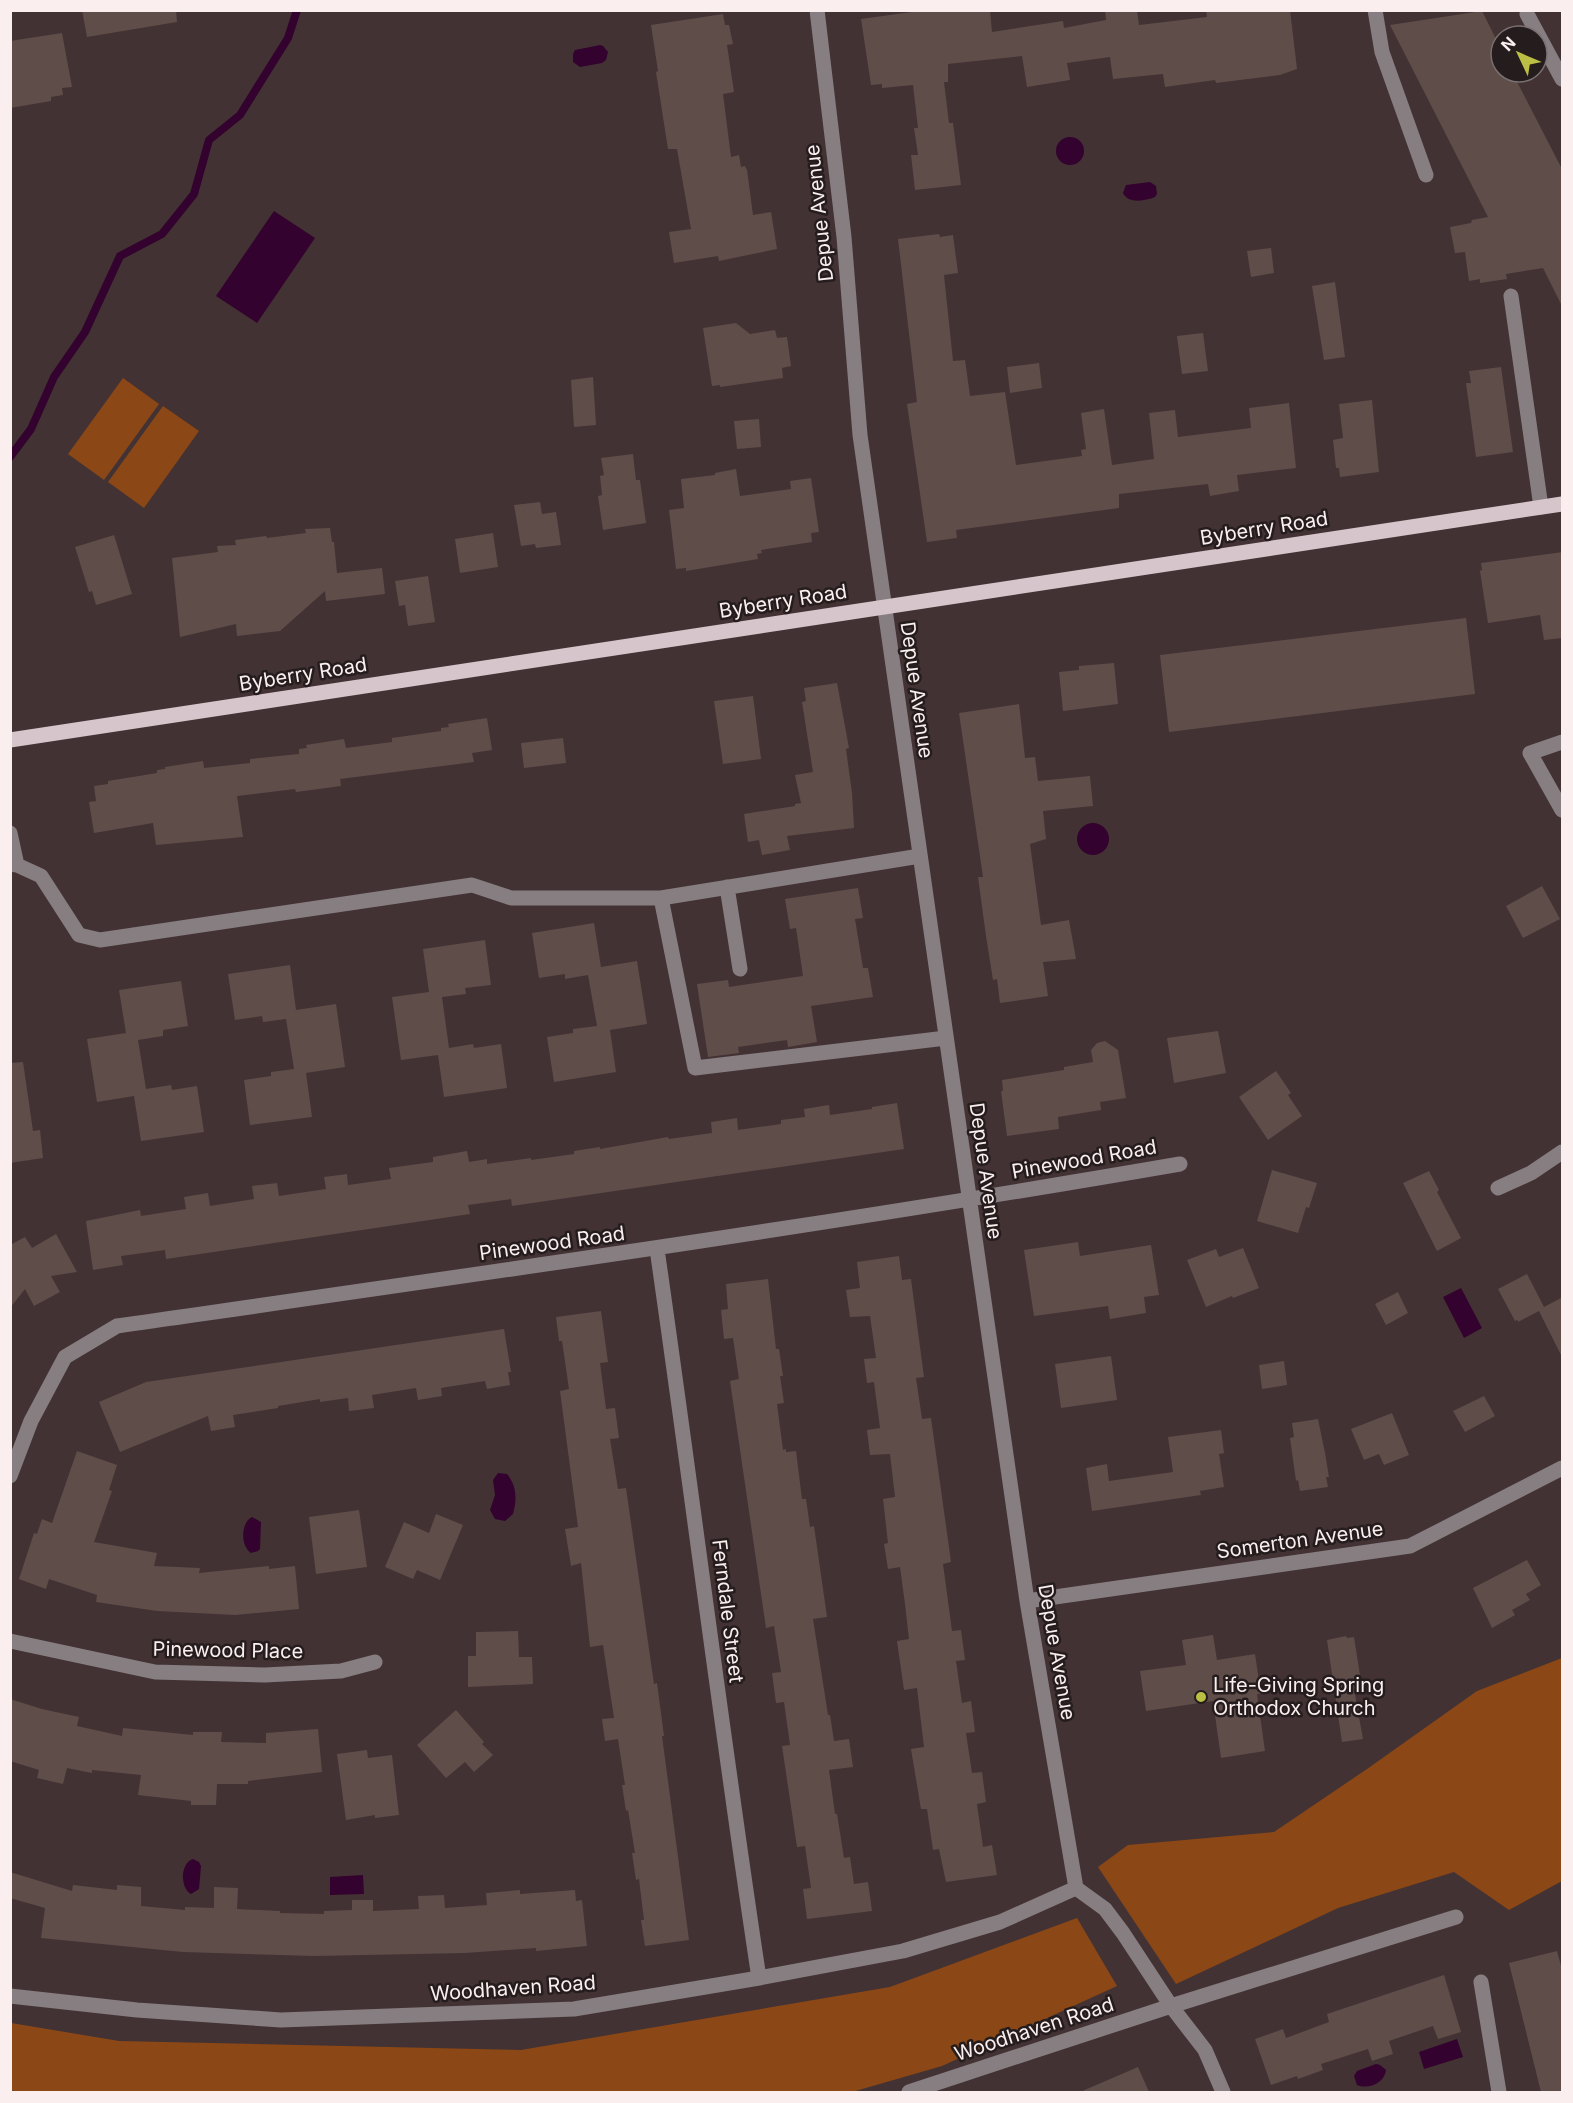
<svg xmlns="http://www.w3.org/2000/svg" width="1573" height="2103" font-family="Inter,sans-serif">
	<rect width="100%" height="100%" fill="#433233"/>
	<!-- green -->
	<path fill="#8b4816" d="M 123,378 L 159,404 L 104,480 L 68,454 Z
		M 163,406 L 199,431 L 144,508 L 108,482 Z
		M 1562,1658 L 1562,1881 L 1509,1910 L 1454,1872 L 1338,1908 L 1176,1984 L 1098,1867 L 1128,1845 L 1274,1832 L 1367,1769 L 1477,1691 Z
		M 1077,1918 L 1117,1986 L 942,2066 L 852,2092 L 11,2092 L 11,2023 L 119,2041 L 521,2050 L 890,1987 Z"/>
	<!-- water -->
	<path fill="#33022e" d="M 600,45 L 603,46 L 608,52 L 606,60 L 602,63 L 580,67 L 573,62 L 573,54 L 575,50 Z
		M1056 151a14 14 0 1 1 28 0a14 14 0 1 1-28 0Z
		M 1150,182 L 1156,186 L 1157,194 L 1155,197 C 1145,201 1128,204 1123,193 L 1126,185 Z
		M 274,211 L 315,238 L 257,323 L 216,296 Z
		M1077 839a16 16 0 1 1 32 0a16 16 0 1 1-32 0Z
		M 1461,1288 L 1482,1328 L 1464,1338 L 1443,1297 Z
		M 498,1473 L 507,1474 C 517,1486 517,1500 513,1514 L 505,1521 L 495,1519 L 490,1510 L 495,1495 L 493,1480 Z
		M 252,1517 L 261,1522 L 260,1549 L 258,1551 L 251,1553 C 240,1546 241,1522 252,1517 Z
		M 193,1859 L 199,1862 L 201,1866 L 199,1889 L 191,1894 C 180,1888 180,1863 193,1859 Z
		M 363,1875 L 364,1894 L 330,1895 L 330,1877 Z
		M 1457,2039 L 1463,2057 L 1424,2069 L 1419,2052 Z
		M 1376,2064 L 1380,2065 L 1386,2070 C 1385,2083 1368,2090 1357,2085 L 1354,2076 L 1357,2071 Z"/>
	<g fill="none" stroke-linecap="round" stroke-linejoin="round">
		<!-- stream -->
		<path stroke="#33022e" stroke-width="8" d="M 10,457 L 31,429 L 54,377 L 85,332 L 120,256 L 162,234 L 194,194 L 209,140 L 240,115 L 288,38 L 297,10"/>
	</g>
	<!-- building -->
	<path fill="#5f4d4a" d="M 82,10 L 176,10 L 177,22 L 87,37 Z
		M 926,10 L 990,10 L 992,32 L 1063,21 L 1064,28 L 1106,20 L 1105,10 L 1137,10 L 1139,25 L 1207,17 L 1206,10 L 1290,10 L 1297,69 L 1280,75 L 1216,83 L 1215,80 L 1165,87 L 1163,74 L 1113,79 L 1110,57 L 1067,63 L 1070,80 L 1027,87 L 1022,56 L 948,64 L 948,82 L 944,82 L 949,123 L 953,123 L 961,185 L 915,190 L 911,155 L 918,155 L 914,128 L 918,128 L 913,85 L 882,88 L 882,84 L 871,85 L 861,19 Z
		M 1482,11 L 1501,49 L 1501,72 L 1512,72 L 1563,171 L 1563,308 L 1543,268 L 1506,274 L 1507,279 L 1480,283 L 1480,279 L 1469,281 L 1465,252 L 1455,253 L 1450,227 L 1471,223 L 1472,220 L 1488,217 L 1390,25 Z
		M 723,14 L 725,25 L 729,25 L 733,44 L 727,45 L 734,92 L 723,94 L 731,157 L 739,155 L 741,167 L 745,166 L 747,170 L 753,215 L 771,212 L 777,249 L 719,261 L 718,256 L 674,263 L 669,232 L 691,229 L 677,149 L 668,149 L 656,72 L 658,71 L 651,25 Z
		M 62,33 L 72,87 L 62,88 L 63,95 L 51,97 L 51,101 L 10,108 L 10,41 Z
		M 939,234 L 940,237 L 953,235 L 958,273 L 944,275 L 953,361 L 965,360 L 970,396 L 1005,392 L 1016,465 L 1082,456 L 1081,450 L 1086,449 L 1081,413 L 1104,409 L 1112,465 L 1154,459 L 1149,413 L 1175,410 L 1178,437 L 1251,428 L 1249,408 L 1289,403 L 1296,468 L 1237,475 L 1239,491 L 1210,496 L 1208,484 L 1119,494 L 1119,508 L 956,530 L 957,538 L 927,542 L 907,404 L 917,402 L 898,239 Z
		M 1271,248 L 1274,273 L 1251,277 L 1247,251 Z
		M 1335,282 L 1345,357 L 1324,360 L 1312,286 Z
		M 736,323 L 750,334 L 775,330 L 777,338 L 787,337 L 791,366 L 782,368 L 783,378 L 720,387 L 720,385 L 712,386 L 703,328 Z
		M 1203,333 L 1208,371 L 1182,374 L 1177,336 Z
		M 1039,363 L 1042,388 L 1010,393 L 1007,367 Z
		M 1501,367 L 1513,452 L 1476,457 L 1466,383 L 1471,383 L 1469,371 Z
		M 593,377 L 596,425 L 574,427 L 571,380 Z
		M 1372,400 L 1379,472 L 1340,477 L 1339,468 L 1336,468 L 1333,440 L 1343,438 L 1339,404 Z
		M 759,419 L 761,447 L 737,449 L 734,421 Z
		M 633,454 L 636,480 L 640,480 L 646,523 L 603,530 L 598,496 L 602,495 L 600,476 L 604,475 L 601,458 Z
		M 736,469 L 740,496 L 791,489 L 790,481 L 811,478 L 819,532 L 811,533 L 812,542 L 761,550 L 762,553 L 757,554 L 758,559 L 686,571 L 686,568 L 676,569 L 669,510 L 684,508 L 681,479 L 715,475 L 715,473 Z
		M 540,502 L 542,514 L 556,512 L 561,545 L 536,548 L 535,544 L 521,546 L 514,505 Z
		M 330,528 L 332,542 L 334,542 L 337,573 L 382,568 L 385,594 L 326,601 L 325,591 L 280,631 L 237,636 L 236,624 L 180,637 L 172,558 L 218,552 L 217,546 L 236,545 L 235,540 L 266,536 L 267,538 L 306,533 L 305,529 Z
		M 493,533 L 498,567 L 460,573 L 455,539 Z
		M 114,535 L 132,594 L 96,605 L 92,591 L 89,592 L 75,547 Z
		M 1563,552 L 1563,638 L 1544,640 L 1540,615 L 1488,623 L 1480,571 L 1482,570 L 1481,563 Z
		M 428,576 L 435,622 L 408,626 L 405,605 L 399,606 L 395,581 Z
		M 1466,618 L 1475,694 L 1169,732 L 1160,655 Z
		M 1114,663 L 1118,704 L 1063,711 L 1059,672 L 1079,670 L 1079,666 Z
		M 837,683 L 849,748 L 846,749 L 852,793 L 854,828 L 787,836 L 790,850 L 762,855 L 759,840 L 748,842 L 744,814 L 795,806 L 795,804 L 801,803 L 795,775 L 813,772 L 802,702 L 806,701 L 804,688 Z
		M 753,696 L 761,759 L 723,764 L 714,701 Z
		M 1019,704 L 1025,758 L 1035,757 L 1038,781 L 1090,776 L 1093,806 L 1043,811 L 1046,839 L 1030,844 L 1041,925 L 1069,920 L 1076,959 L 1043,962 L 1048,996 L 1000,1003 L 997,979 L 993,980 L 986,936 L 978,877 L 983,877 L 959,713 Z
		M 487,718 L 492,750 L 472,753 L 474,762 L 340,779 L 341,786 L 296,792 L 295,789 L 237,796 L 243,837 L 156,845 L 153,823 L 94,833 L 89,802 L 96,801 L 94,786 L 108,784 L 108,781 L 157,773 L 157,770 L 165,769 L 165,767 L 203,761 L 204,768 L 250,763 L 250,759 L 299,754 L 299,749 L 307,748 L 306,745 L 344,739 L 346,748 L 392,742 L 392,738 L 441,731 L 441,728 L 449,727 L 448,724 Z
		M 563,738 L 566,763 L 524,768 L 521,743 Z
		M 1542,886 L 1560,919 L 1523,938 L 1506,906 Z
		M 858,888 L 863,918 L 855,919 L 863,968 L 868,968 L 873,997 L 811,1006 L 817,1042 L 788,1047 L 787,1040 L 738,1047 L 739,1053 L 708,1057 L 697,984 L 728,980 L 729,987 L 803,976 L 796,928 L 790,929 L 785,899 Z
		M 594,923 L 601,967 L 637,961 L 647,1024 L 610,1030 L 616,1072 L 554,1082 L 547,1037 L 573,1033 L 573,1029 L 597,1026 L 588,975 L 565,979 L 565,974 L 539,978 L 532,933 Z
		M 485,940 L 491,985 L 465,988 L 466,994 L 442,997 L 449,1048 L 473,1044 L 474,1048 L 501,1044 L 507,1088 L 444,1097 L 438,1055 L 401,1060 L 392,997 L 429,992 L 423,949 Z
		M 290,965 L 296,1010 L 336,1004 L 345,1067 L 306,1073 L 312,1117 L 250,1125 L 244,1080 L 271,1076 L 271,1072 L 294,1069 L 286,1019 L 263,1022 L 262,1016 L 235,1020 L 228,974 Z
		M 181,981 L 188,1026 L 163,1030 L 163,1036 L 138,1040 L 146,1089 L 171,1085 L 172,1090 L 197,1086 L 204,1132 L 141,1141 L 134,1096 L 97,1102 L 87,1039 L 126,1033 L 119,990 Z
		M 1218,1031 L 1226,1073 L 1174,1083 L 1167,1038 Z
		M 1105,1041 L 1118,1050 L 1126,1098 L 1100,1102 L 1101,1110 L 1058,1117 L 1059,1129 L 1007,1136 L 1001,1091 L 1003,1091 L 1002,1080 L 1064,1070 L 1064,1067 L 1093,1062 L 1091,1050 L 1097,1043 Z
		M 23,1062 L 33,1131 L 40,1130 L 43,1158 L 10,1163 L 10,1063 Z
		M 1276,1071 L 1291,1093 L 1288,1095 L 1302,1116 L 1268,1140 L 1239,1097 Z
		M 897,1103 L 904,1149 L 512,1206 L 511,1199 L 468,1205 L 470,1214 L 166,1259 L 165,1250 L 121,1256 L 123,1265 L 93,1270 L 86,1221 L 140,1210 L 141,1216 L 186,1209 L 184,1197 L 208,1193 L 210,1206 L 254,1199 L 252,1186 L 277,1183 L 279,1196 L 326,1189 L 324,1177 L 347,1174 L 348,1185 L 391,1179 L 389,1168 L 433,1162 L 433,1157 L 467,1151 L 469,1162 L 487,1159 L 487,1164 L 531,1158 L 531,1160 L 574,1154 L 574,1151 L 600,1147 L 600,1149 L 668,1137 L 669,1139 L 712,1133 L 711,1122 L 737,1118 L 738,1130 L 781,1124 L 781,1120 L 805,1117 L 804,1109 L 829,1105 L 830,1115 L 872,1109 L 872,1107 Z
		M 1272,1170 L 1317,1183 L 1309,1208 L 1306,1207 L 1298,1233 L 1257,1221 Z
		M 1429,1171 L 1439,1190 L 1437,1192 L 1461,1238 L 1437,1251 L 1403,1183 Z
		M 56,1234 L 77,1272 L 51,1276 L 60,1292 L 34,1306 L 25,1289 L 10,1308 L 10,1245 L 25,1237 L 32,1248 Z
		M 1078,1242 L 1080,1256 L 1151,1245 L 1159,1295 L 1144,1297 L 1146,1313 L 1110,1319 L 1108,1306 L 1034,1316 L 1024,1250 Z
		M 1243,1248 L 1259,1288 L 1233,1298 L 1232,1296 L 1206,1307 L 1187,1260 L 1216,1249 L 1219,1257 Z
		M 899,1256 L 902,1280 L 911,1279 L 924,1377 L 916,1378 L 922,1419 L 931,1418 L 947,1533 L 951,1562 L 943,1564 L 952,1631 L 961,1630 L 965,1660 L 956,1661 L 962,1703 L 971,1701 L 975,1732 L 966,1733 L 972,1773 L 982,1772 L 986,1802 L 977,1804 L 983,1847 L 992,1845 L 997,1875 L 946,1882 L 939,1849 L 933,1850 L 927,1809 L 921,1809 L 911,1749 L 924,1747 L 917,1688 L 904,1690 L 897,1641 L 909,1639 L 905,1604 L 900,1567 L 888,1569 L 884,1544 L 888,1543 L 883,1499 L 895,1497 L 890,1454 L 870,1455 L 867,1430 L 880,1428 L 874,1382 L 867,1383 L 864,1359 L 876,1358 L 870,1316 L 850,1317 L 846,1290 L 860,1288 L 857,1262 Z
		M 1527,1274 L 1544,1307 L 1563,1297 L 1563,1359 L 1539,1311 L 1518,1322 L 1518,1320 L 1515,1321 L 1498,1289 Z
		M 768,1279 L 776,1349 L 779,1349 L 783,1376 L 780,1376 L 784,1403 L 777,1404 L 783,1450 L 786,1449 L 786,1452 L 796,1451 L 802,1499 L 806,1499 L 810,1527 L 814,1526 L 827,1617 L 813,1619 L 828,1715 L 830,1715 L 834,1741 L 849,1739 L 853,1767 L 829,1770 L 835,1814 L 837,1814 L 844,1858 L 850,1857 L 854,1884 L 868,1882 L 872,1911 L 807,1919 L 803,1889 L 811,1888 L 805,1846 L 797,1847 L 782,1746 L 790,1745 L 784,1702 L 776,1703 L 772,1673 L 781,1672 L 774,1626 L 766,1628 L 730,1381 L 739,1379 L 733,1338 L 724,1339 L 721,1310 L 728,1309 L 726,1284 Z
		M 1398,1292 L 1408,1313 L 1386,1325 L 1375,1304 Z
		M 601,1311 L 608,1362 L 600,1363 L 606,1409 L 615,1408 L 619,1438 L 610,1439 L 618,1489 L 626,1488 L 654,1684 L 657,1683 L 664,1736 L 662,1736 L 689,1940 L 645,1946 L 641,1920 L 644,1920 L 639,1879 L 636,1880 L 632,1853 L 635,1853 L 628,1810 L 626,1811 L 622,1785 L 625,1785 L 618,1739 L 605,1741 L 602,1719 L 614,1718 L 603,1645 L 590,1647 L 581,1563 L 571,1566 L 565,1529 L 578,1527 L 560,1391 L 569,1389 L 562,1341 L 559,1341 L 556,1317 Z
		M 504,1329 L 511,1372 L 508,1372 L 510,1385 L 487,1389 L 485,1381 L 441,1388 L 442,1396 L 418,1400 L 416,1388 L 372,1395 L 374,1408 L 349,1411 L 348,1398 L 320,1402 L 320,1399 L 278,1406 L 278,1408 L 233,1415 L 235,1427 L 211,1431 L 208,1416 L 120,1452 L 99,1402 L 146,1382 Z
		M 1111,1356 L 1117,1400 L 1061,1408 L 1055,1364 Z
		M 1284,1361 L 1287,1385 L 1262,1389 L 1259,1365 Z
		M 1484,1396 L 1495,1416 L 1465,1432 L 1453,1411 Z
		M 1392,1413 L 1409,1455 L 1384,1465 L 1379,1454 L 1364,1460 L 1351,1429 Z
		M 1318,1419 L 1325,1453 L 1329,1477 L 1326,1477 L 1328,1487 L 1300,1491 L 1298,1480 L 1296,1481 L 1290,1438 L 1294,1437 L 1292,1423 Z
		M 1221,1430 L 1224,1453 L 1219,1454 L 1224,1487 L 1200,1491 L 1201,1495 L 1092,1511 L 1086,1468 L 1107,1464 L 1109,1481 L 1173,1472 L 1168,1437 Z
		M 77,1451 L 117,1465 L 109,1490 L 112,1491 L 94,1542 L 157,1553 L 154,1566 L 200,1568 L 199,1573 L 269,1566 L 269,1569 L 295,1566 L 299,1609 L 235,1615 L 157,1611 L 96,1602 L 97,1595 L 49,1579 L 46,1589 L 19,1579 L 34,1533 L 37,1534 L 42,1519 L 52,1523 Z
		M 359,1510 L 367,1567 L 316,1574 L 309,1517 Z
		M 436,1514 L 463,1525 L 440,1580 L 417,1570 L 413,1579 L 385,1567 L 404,1522 L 429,1533 Z
		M 1527,1560 L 1541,1585 L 1526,1594 L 1530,1600 L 1512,1610 L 1515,1615 L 1492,1628 L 1473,1588 Z
		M 518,1631 L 519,1657 L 532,1657 L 533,1684 L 468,1687 L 468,1656 L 476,1656 L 476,1632 Z
		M 1213,1635 L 1217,1660 L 1255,1654 L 1261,1694 L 1257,1694 L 1265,1751 L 1221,1758 L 1213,1701 L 1146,1711 L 1140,1671 L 1186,1665 L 1182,1640 Z
		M 1346,1636 L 1347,1638 L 1354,1637 L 1362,1688 L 1354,1689 L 1363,1739 L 1342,1742 L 1327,1640 Z
		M 10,1699 L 42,1709 L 79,1717 L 77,1726 L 122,1736 L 123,1728 L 193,1735 L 193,1732 L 222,1732 L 221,1742 L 266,1743 L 266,1733 L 318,1729 L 322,1772 L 248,1781 L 248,1784 L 217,1784 L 216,1805 L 191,1805 L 191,1801 L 138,1795 L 141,1775 L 92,1770 L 92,1773 L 67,1768 L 63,1784 L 37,1778 L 39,1770 L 10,1761 Z
		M 456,1710 L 484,1742 L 482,1744 L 493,1755 L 474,1772 L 465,1762 L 446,1778 L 417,1745 Z
		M 367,1750 L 368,1758 L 392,1755 L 399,1815 L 375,1818 L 375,1815 L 346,1820 L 337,1754 Z
		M 10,1872 L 72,1891 L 73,1885 L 117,1890 L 117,1885 L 141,1887 L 141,1906 L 185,1910 L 185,1907 L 214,1908 L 214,1887 L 238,1888 L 237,1909 L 280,1911 L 280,1913 L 324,1914 L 324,1911 L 352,1910 L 352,1900 L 373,1900 L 373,1911 L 419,1909 L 418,1896 L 444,1895 L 445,1908 L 487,1905 L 486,1893 L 520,1890 L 520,1894 L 575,1890 L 576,1901 L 582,1900 L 587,1946 L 536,1951 L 536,1948 L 465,1953 L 314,1956 L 183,1952 L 41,1938 L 45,1908 L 10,1898 Z
		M 1557,1951 L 1563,1973 L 1563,2092 L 1541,2092 L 1509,1963 Z
		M 1444,1975 L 1461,2032 L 1438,2039 L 1433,2026 L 1389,2041 L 1393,2054 L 1372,2061 L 1368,2049 L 1321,2064 L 1323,2070 L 1298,2079 L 1297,2076 L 1271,2085 L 1255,2039 L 1283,2029 L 1286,2038 L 1329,2022 L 1327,2014 Z
		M 1138,2067 L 1149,2092 L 1080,2092 Z"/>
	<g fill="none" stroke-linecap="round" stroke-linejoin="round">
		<!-- minor -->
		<path stroke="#877e82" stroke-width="15" d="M 817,10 L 844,237 L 860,435 L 1027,1601 L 1076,1888 L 1105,1909 L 1123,1933 L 1171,2006 L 1205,2050 L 1223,2092
			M 1375,10 L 1382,52 L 1426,175
			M 1527,14 L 1562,79
			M 1511,296 L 1541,507
			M 1562,742 L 1530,753 L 1562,810
			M 10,833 L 17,865
			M 10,864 L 17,865 L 41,876 L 79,935 L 100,940 L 472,885 L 511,898 L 661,898 L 920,856
			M 727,887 L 740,969
			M 661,898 L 695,1068 L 946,1038
			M 1498,1188 L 1531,1173 L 1562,1152
			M 657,1249 C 692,1492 722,1735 759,1978
			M 10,1476 L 31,1421 L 65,1357 L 117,1326 C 472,1275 827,1225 1180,1164
			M 1027,1601 L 1410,1546 L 1562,1468
			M 10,1641 L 155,1672 L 265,1675 L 341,1671 L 375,1662
			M 1481,1982 L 1499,2092
			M 10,1996 L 137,2010 L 281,2020 L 574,2009 L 759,1978 L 903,1951 L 1000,1922 L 1076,1888
			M 909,2092 L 1171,2006 L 1456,1917"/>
		<!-- major -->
		<path stroke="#d7c5cc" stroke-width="15" d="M 10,740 L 1562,504"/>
	</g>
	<!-- markers -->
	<circle fill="#bbc044" stroke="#241c1d" stroke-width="2" cx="1201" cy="1697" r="6"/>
	<g text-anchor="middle" stroke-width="5" stroke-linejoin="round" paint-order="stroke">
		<!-- street labels -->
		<g font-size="20" fill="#faeeef" stroke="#241c1d">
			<text transform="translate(819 213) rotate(-96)" y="7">Depue Avenue</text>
			<text transform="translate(1264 528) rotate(-9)" y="7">Byberry Road</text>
			<text transform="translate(783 601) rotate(-9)" y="7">Byberry Road</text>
			<text transform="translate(303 674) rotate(-9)" y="7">Byberry Road</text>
			<text transform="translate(917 690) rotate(82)" y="7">Depue Avenue</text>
			<text transform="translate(1084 1159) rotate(-10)" y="7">Pinewood Road</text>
			<text transform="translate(986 1171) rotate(82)" y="7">Depue Avenue</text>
			<text transform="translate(552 1243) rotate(-8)" y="7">Pinewood Road</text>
			<text transform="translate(1300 1540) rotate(-8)" y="7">Somerton Avenue</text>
			<text transform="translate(728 1611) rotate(83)" y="7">Ferndale Street</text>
			<text transform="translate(228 1650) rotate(1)" y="7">Pinewood Place</text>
			<text transform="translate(1057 1652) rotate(80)" y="7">Depue Avenue</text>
			<text transform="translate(513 1988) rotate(-4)" y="7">Woodhaven Road</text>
			<text transform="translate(1034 2029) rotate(-18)" y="7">Woodhaven Road</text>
		</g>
		<!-- poi labels -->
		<g font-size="20" fill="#faeeef" stroke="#241c1d" text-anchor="start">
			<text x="1213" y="1692">Life-Giving Spring<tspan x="1213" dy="23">Orthodox Church</tspan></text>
		</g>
	</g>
	<!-- border -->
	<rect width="1573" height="2103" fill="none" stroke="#faeeef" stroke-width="24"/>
	<!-- north arrow -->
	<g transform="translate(1519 54) rotate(314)"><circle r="28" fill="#241c1d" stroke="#7a7071" stroke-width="1.5"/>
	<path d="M0-4.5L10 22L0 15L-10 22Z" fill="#bbc044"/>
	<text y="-9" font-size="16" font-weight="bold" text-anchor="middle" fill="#faeeef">N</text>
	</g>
</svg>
